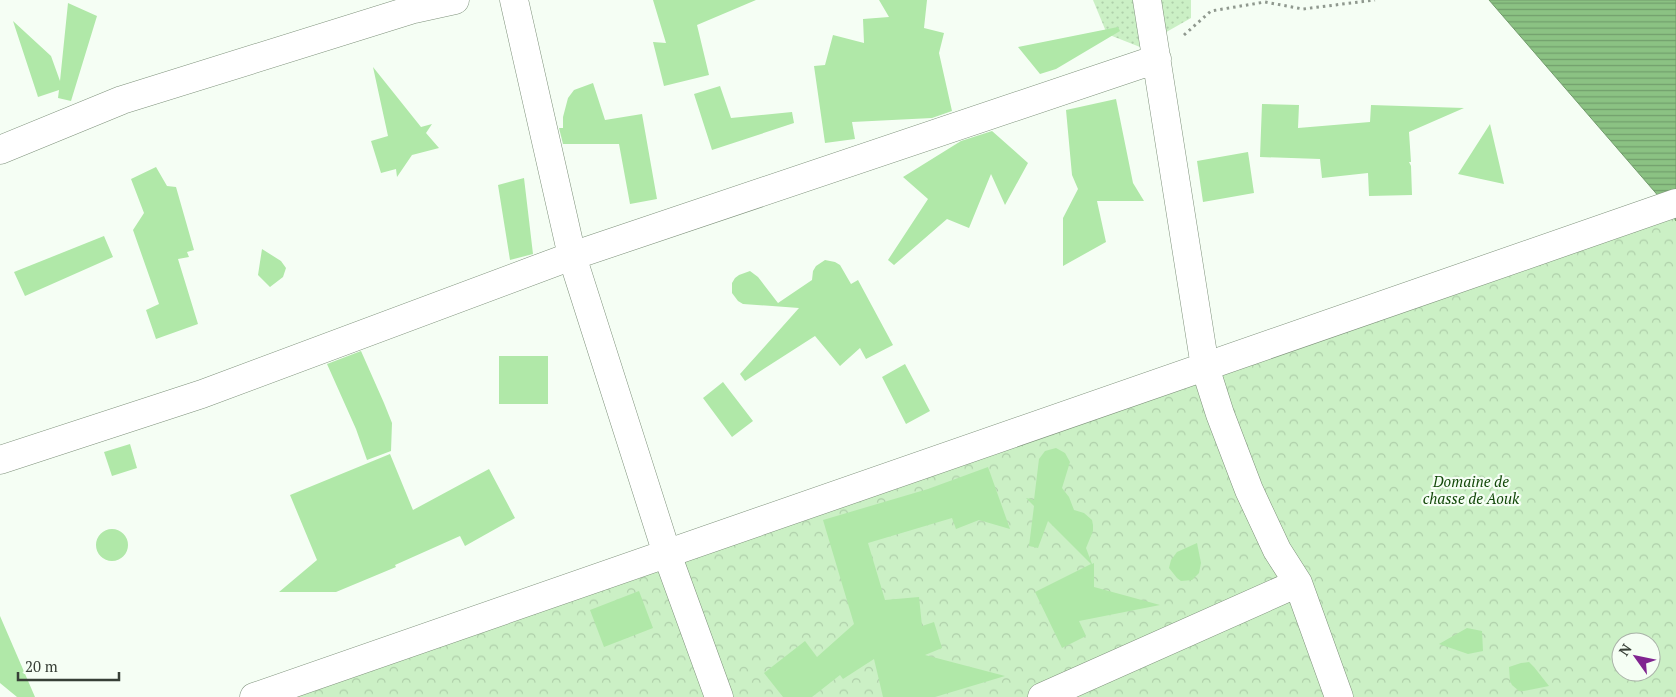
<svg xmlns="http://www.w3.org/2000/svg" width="1676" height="697" font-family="'PT Serif',serif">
	<defs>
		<pattern id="grass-dots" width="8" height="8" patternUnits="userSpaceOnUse" patternTransform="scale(1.25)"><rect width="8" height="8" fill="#cbf0c5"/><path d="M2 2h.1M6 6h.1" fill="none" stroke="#afcfaa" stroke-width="1.8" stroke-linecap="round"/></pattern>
		<pattern id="forest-crowns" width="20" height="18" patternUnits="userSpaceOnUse" patternTransform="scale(1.25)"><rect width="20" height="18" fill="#cbf0c5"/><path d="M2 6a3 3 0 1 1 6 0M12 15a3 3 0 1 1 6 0" fill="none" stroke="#afcfaa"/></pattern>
		<pattern id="water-rules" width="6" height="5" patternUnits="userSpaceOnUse" patternTransform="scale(1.25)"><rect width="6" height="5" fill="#8bc283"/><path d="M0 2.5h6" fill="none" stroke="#729f6c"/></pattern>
	</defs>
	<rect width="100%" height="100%" fill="#f5fef4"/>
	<!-- grass -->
	<path fill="url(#grass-dots)" d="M 1093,0 L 1191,0 L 1191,18 L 1140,47 L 1107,34 Z"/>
	<!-- forest -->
	<path fill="url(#forest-crowns)" fill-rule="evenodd" d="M 1676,203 L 1676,697 L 253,697 ZM 1621,642 L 1651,642 L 1651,672 L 1621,672 Z"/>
	<!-- water -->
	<path fill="url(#water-rules)" stroke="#729b6c" d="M 1489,0 L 1676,0 L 1676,221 L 1667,206 Z"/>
	<!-- building -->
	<path fill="#b0e8a8" d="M 653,0 L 756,0 L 697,25 L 709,75 L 664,86 L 653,42 L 666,43 Z
		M 879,0 L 927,0 L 924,28 L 944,33 L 939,53 L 952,111 L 932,118 L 852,122 L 855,139 L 825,143 L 814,66 L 825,65 L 833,35 L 864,43 L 863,19 L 889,17 Z
		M 68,3 L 97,16 L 71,101 L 58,98 L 59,90 L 38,97 L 13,21 L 51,56 L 60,81 Z
		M 1118,27 L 1120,31 L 1056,69 L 1040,74 L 1018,47 Z
		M 373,67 L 421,127 L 432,124 L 426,133 L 439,148 L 412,155 L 397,177 L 396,169 L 381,173 L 371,141 L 388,136 Z
		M 593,83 L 605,120 L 642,114 L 657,199 L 630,204 L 619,144 L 563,144 L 559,128 L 563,128 L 563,117 L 568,98 L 574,90 Z
		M 720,86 L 731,118 L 792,112 L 794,123 L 712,150 L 694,94 Z
		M 1116,99 L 1133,183 L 1144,201 L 1097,201 L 1106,242 L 1063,266 L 1063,218 L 1078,189 L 1072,175 L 1066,110 Z
		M 1262,104 L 1299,105 L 1298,128 L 1370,122 L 1371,105 L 1464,108 L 1409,132 L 1411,162 L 1409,162 L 1411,166 L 1412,195 L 1369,196 L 1368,173 L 1322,178 L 1320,159 L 1260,157 Z
		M 1490,124 L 1504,184 L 1458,174 Z
		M 992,131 L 1028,163 L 1005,205 L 991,174 L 969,228 L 947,219 L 894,265 L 888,260 L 928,199 L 903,177 L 961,141 Z
		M 1248,152 L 1254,193 L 1203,202 L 1197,161 Z
		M 156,167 L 167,186 L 176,187 L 194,250 L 187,252 L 189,257 L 178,259 L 198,324 L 156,339 L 146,310 L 159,304 L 133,230 L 144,213 L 131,179 Z
		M 524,178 L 533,254 L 510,260 L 498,185 Z
		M 104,236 L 113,257 L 25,296 L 14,272 Z
		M 262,249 L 281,261 L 286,268 L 283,277 L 270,287 L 258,275 Z
		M 825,260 L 835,262 L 840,265 L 851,284 L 858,280 L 893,345 L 866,359 L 860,348 L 840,366 L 815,336 L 745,381 L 740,374 L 799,308 L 743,304 L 738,301 L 732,293 L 732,283 L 735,278 L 739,275 L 750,271 L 758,277 L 778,303 L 812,280 L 813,271 L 816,266 Z
		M 361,351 L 384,403 L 392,423 L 391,451 L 367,460 L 356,429 L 327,364 Z
		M 499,356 L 548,356 L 548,404 L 499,404 Z
		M 905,364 L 930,411 L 906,424 L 882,377 Z
		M 723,382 L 753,421 L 732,437 L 703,398 Z
		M 130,444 L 137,468 L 112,476 L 104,452 Z
		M 1056,448 L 1065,453 L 1070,462 L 1062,488 L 1069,497 L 1074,510 L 1084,513 L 1092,520 L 1093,525 L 1093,531 L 1086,548 L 1092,564 L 1094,563 L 1094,587 L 1160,605 L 1079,621 L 1086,636 L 1062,648 L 1035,592 L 1091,564 L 1048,521 L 1038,548 L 1029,546 L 1034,506 L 1026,498 L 1034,500 L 1039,459 L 1045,451 Z
		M 390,454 L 413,510 L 489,469 L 515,518 L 465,546 L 460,536 L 395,565 L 396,567 L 336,592 L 279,592 L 317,560 L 290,495 Z
		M 988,467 L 1010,529 L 979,520 L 956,529 L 952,518 L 868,543 L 885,600 L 919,597 L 922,626 L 934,622 L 942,648 L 925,655 L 1005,676 L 935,697 L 883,697 L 874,659 L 843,679 L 840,675 L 812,697 L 783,697 L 764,673 L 805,641 L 817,657 L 854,624 L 823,520 L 928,489 Z
		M96 545a16 16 0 1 1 32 0a16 16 0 1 1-32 0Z
		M 1197,543 L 1201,563 L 1199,573 L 1192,580 L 1181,581 L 1177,578 L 1169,568 L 1171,560 L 1177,552 Z
		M 639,591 L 653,628 L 604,647 L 590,610 Z
		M 0,616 L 35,697 L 17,697 L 0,683 Z
		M 1467,628 L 1482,631 L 1483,651 L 1468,654 L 1439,644 Z
		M 1529,662 L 1534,667 L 1549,686 L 1524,691 L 1519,691 L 1512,685 L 1510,681 L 1509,667 L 1521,663 Z"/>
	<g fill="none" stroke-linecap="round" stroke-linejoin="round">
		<!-- minor casing -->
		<g stroke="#7e917b" stroke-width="29">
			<path id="minor" d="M 514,0 L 572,256 L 667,554 L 719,697
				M 1147,0 L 1205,367 L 1220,414 L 1249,490 L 1277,550 L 1298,583 L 1339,697
				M 0,150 L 122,100 L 414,9 L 455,0
				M 0,460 L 202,394 L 572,256 L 1157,59
				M 254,697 L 1676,203
				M 1042,697 L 1298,583"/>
		</g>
		<!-- path -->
		<path stroke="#8f988e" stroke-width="3" stroke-dasharray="2.5 4" stroke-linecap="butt" d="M 1184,35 L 1211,11 L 1265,2 L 1303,9 L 1375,0"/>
		<!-- minor -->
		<use href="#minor" stroke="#fff" stroke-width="28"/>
	</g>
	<g text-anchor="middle" stroke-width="4.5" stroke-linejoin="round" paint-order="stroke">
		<!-- park labels -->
		<g font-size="15" font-style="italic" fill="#13490a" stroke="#f5fef4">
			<text x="1471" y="487">Domaine de<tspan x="1471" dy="17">chasse de Aouk</tspan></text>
		</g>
	</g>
	<!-- north arrow -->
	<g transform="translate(1636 657) rotate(303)"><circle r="24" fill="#f5fef4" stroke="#a9b2a8"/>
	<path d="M0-4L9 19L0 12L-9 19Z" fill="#802490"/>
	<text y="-8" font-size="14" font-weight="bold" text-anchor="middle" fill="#373f36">N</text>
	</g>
	<!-- scale -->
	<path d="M18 672v8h101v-8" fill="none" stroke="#373f36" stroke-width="2.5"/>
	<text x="25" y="672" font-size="15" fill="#373f36" stroke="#f5fef4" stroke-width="4" paint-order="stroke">20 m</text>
</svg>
